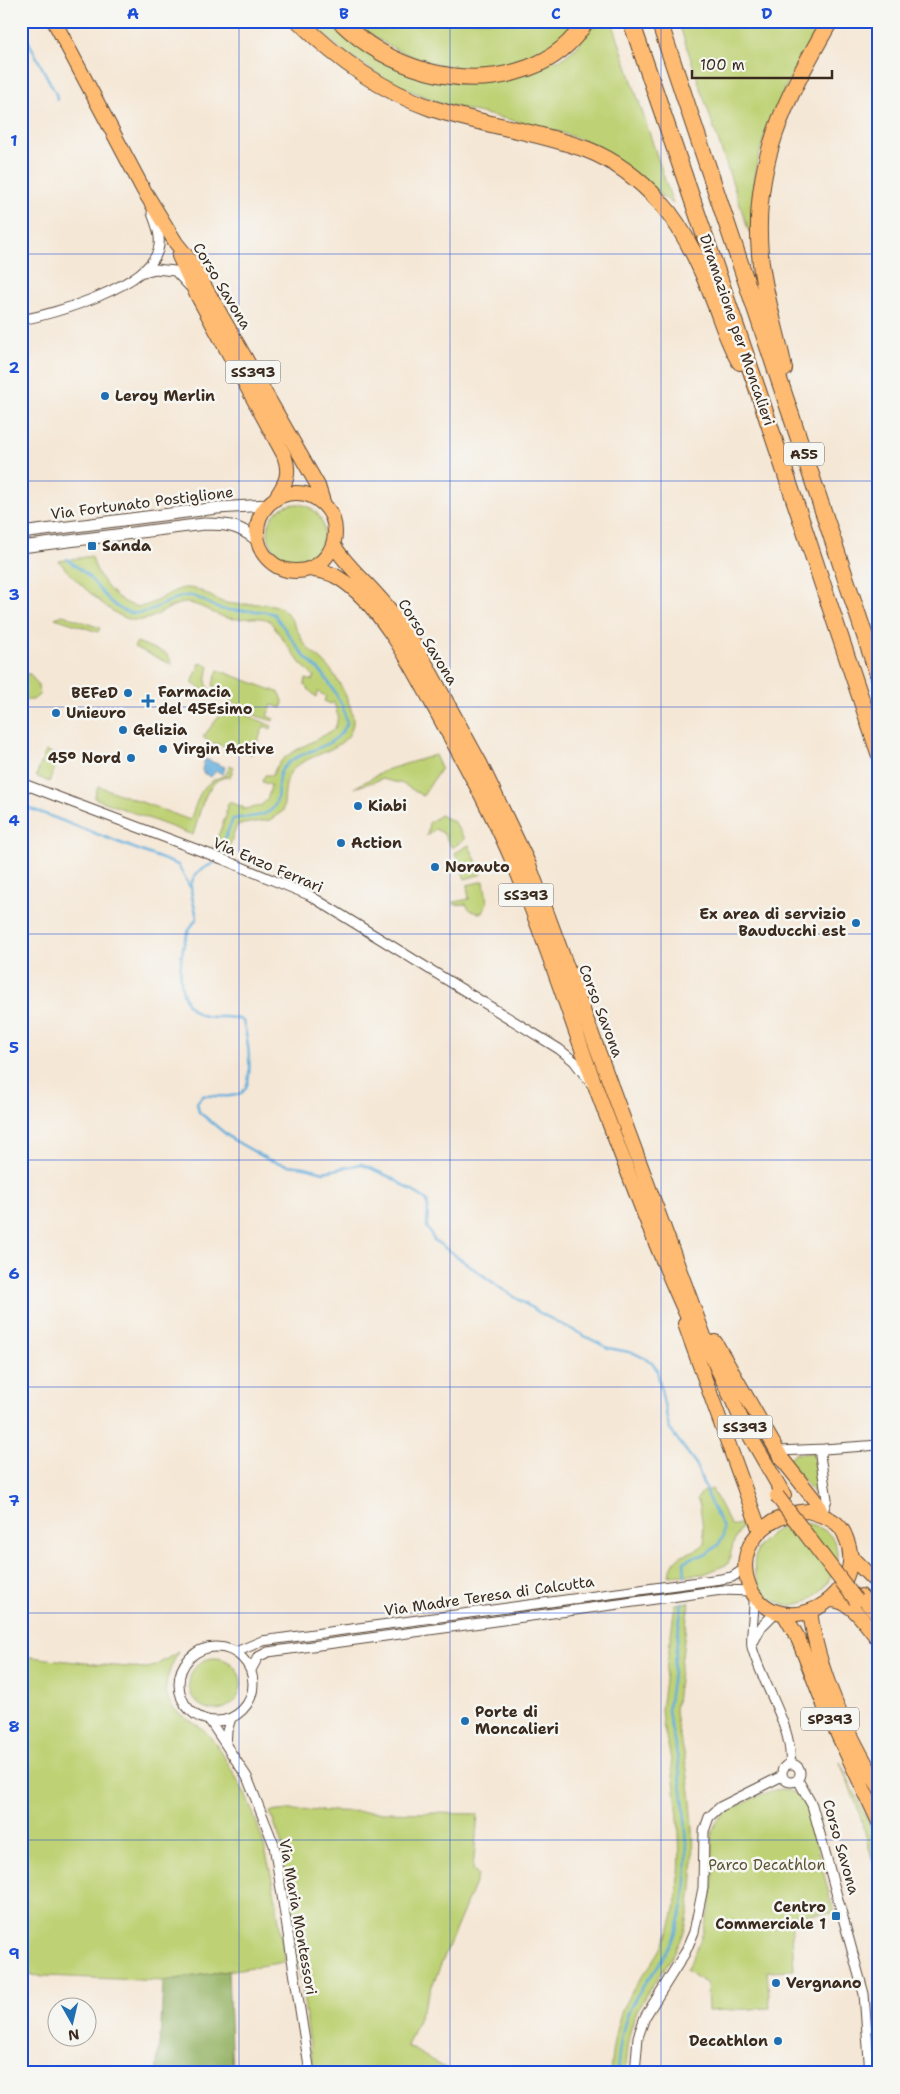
<svg xmlns="http://www.w3.org/2000/svg" width="900" height="2094" font-family="'Shantell Sans',sans-serif">
	<rect width="100%" height="100%" fill="#f6f6f2"/>
	<filter id="ink" filterUnits="userSpaceOnUse"><feTurbulence type="fractalNoise" baseFrequency=".02" numOctaves="2"/><feDisplacementMap in="SourceGraphic" scale="10" xChannelSelector="R" yChannelSelector="G"/><feConvolveMatrix kernelMatrix="1 2 1 2 8 2 1 2 1" color-interpolation-filters="sRGB"/></filter>
	<filter id="wash" filterUnits="userSpaceOnUse"><feTurbulence type="fractalNoise" baseFrequency=".0096" numOctaves="4" result="noise"/><feDisplacementMap in="SourceGraphic" scale="20" xChannelSelector="R" yChannelSelector="G"/><feGaussianBlur stdDeviation="1.12" result="paint"/><feColorMatrix in="noise" values="0 0 0 0 0 0 0 0 0 0 0 0 0 0 0 0 0 1.4 0 .05"/><feComposite in="paint" operator="in"/></filter>
	<g filter="url(#wash)">
		<rect width="100%" height="100%" fill="#f5e7d5"/>
		<!-- green -->
		<path fill="#bed275" stroke="#7c7e4a" d="M 310,21 L 333,21 L 439,81 L 562,59 L 578,46 L 593,21 L 612,21 L 673,204 L 593,144 L 557,131 L 443,104 L 394,84 L 343,51 Z
			M 355,21 L 577,21 C 571,31 564,36 556,43 C 501,89 403,68 355,21 Z
			M 678,21 L 702,21 L 712,25 L 737,27 L 769,21 L 822,21 C 797,65 770,109 758,160 C 753,183 752,207 751,232 L 749,232 Z
			M268 532a28 28 0 1 1 56 0a28 28 0 1 1-56 0Z
			M 92,556 C 96,576 112,597 131,605 C 150,613 169,587 188,588 C 202,588 213,600 226,603 C 243,607 263,600 279,607 C 293,614 298,636 307,647 C 312,653 319,657 324,662 C 336,674 354,706 353,723 C 351,752 302,754 290,773 C 284,783 285,800 283,811 L 270,820 L 237,825 L 227,853 L 213,849 L 227,813 L 225,812 L 229,802 L 243,807 L 242,809 C 262,807 267,806 271,785 L 262,782 L 265,775 L 273,775 C 278,752 317,743 335,728 C 339,719 338,711 333,702 L 331,704 L 324,701 L 326,696 L 318,692 L 316,697 L 304,685 L 306,679 L 312,681 L 314,676 L 301,664 L 269,620 C 256,615 241,621 227,618 C 213,615 199,602 184,603 C 168,605 156,619 141,620 C 134,621 125,619 119,615 C 105,608 67,573 59,561 Z
			M 63,615 L 100,628 L 98,632 L 55,618 Z
			M 137,642 L 167,654 L 173,665 L 134,647 Z
			M 200,663 L 209,666 L 206,682 L 211,695 L 192,683 Z
			M 218,670 L 280,693 L 283,701 L 282,708 L 272,705 L 267,716 L 274,719 L 273,721 L 257,716 L 216,693 L 213,684 Z
			M 21,674 L 30,674 L 38,685 L 39,695 L 33,700 L 24,700 L 21,696 Z
			M 227,706 L 272,726 L 271,729 L 264,726 L 252,754 L 209,742 L 203,737 Z
			M 46,751 L 60,756 L 49,782 L 36,776 Z
			M 435,755 L 441,768 L 423,796 L 403,784 L 382,779 L 354,788 L 386,770 Z
			M 230,765 L 234,767 L 230,777 C 204,776 200,816 193,835 L 94,798 L 98,786 L 190,820 C 200,796 198,784 226,775 Z
			M 440,815 L 454,822 L 465,839 L 452,848 L 443,833 L 435,829 L 427,836 L 429,823 Z
			M 469,845 L 482,874 L 465,879 L 455,853 Z
			M 484,881 L 487,902 L 482,913 C 475,913 469,911 466,904 L 455,905 L 454,902 L 469,899 L 467,885 Z
			M 813,1453 L 821,1496 L 817,1497 L 787,1459 L 794,1454 Z
			M 712,1489 L 731,1526 L 743,1523 L 733,1544 L 728,1564 L 704,1574 L 669,1576 C 676,1546 690,1559 705,1543 L 700,1506 L 697,1499 L 702,1492 Z
			M 794,1522 C 881,1526 817,1631 772,1599 C 752,1585 747,1554 767,1537 C 775,1530 784,1526 794,1522 Z
			M 689,1602 L 675,1710 C 676,1726 682,1742 685,1758 C 694,1809 699,1882 684,1932 C 675,1959 655,1978 641,2003 C 629,2023 626,2050 625,2073 L 610,2073 C 612,2049 616,2017 629,1996 C 643,1973 662,1954 670,1928 C 686,1880 679,1812 671,1762 C 669,1744 662,1728 661,1710 L 675,1604 Z
			M 178,1652 C 172,1665 163,1682 167,1696 C 172,1716 198,1722 208,1734 C 219,1748 229,1764 237,1779 C 269,1835 276,1900 285,1962 L 163,1981 L 21,1975 L 21,1656 L 113,1666 L 147,1668 L 155,1666 Z
			M189 1684a26 26 0 1 1 52 0a26 26 0 1 1-52 0Z
			M 840,1762 L 879,1844 L 879,1882 L 858,1809 Z
			M 782,1789 C 795,1791 802,1798 807,1809 L 834,1913 L 791,1915 L 794,1970 L 767,1971 L 770,2008 L 708,2011 L 707,1984 L 686,1970 C 704,1939 713,1904 713,1867 C 714,1855 712,1844 712,1832 C 714,1827 716,1822 720,1818 C 730,1809 768,1789 782,1789 Z
			M 289,1810 L 478,1814 L 473,1869 L 478,1876 L 407,2046 L 454,2073 L 314,2073 L 281,1841 L 270,1812 Z"/>
		<!-- forest -->
		<path fill="#96b466" stroke="#686f42" d="M 228,1971 L 232,2073 L 156,2073 L 161,2027 L 163,1981 Z"/>
		<!-- water -->
		<path fill="#64afdd" stroke="#506c7e" d="M 205,759 L 225,767 L 223,774 L 216,771 L 211,777 L 203,773 L 202,769 Z"/>
		<g fill="none" stroke-linecap="round" stroke-linejoin="round">
			<!-- stream -->
			<path stroke="#64afdd" stroke-width="2.5" d="M 21,27 L 56,94 L 57,100
				M 67,559 C 74,565 82,570 88,576 C 100,589 110,606 127,612 C 148,618 166,599 185,596 C 199,594 208,606 221,609 C 237,613 260,608 274,614 L 304,656 L 323,674 L 333,689 L 343,707 L 347,724 C 333,752 301,748 284,767 C 273,778 283,801 271,810 C 261,818 244,817 233,819 L 218,855
				M 21,805 L 178,865 L 190,887
				M 216,860 C 211,867 202,867 197,873 C 185,886 195,904 197,918 C 193,924 189,929 187,935 C 178,956 174,1010 205,1016 C 218,1019 230,1014 243,1021 C 247,1035 256,1084 241,1093 C 231,1099 213,1095 202,1096 L 197,1103 L 199,1112 L 232,1139 L 269,1160 L 287,1165 L 305,1167 L 324,1172 L 361,1164 L 390,1177 L 427,1200 L 428,1209 L 427,1227 L 434,1240 L 502,1289 L 540,1313 L 608,1348 L 634,1353 L 652,1362 L 657,1370 L 669,1428 L 696,1464 L 710,1502 L 723,1527 L 723,1537 L 718,1545 L 705,1555 L 693,1557 L 684,1562 L 685,1576
				M 617,2073 C 619,2049 622,2020 635,1999 C 648,1976 668,1958 676,1932 C 694,1879 686,1816 678,1762 C 676,1744 670,1728 668,1710 L 682,1603"/>
		</g>
	</g>
	<g filter="url(#ink)">
		<g fill="none" stroke-linecap="round" stroke-linejoin="round">
			<!-- minor casing -->
			<g stroke="#574639" stroke-width="11">
				<path id="minor" d="M 144,272 L 155,269 L 175,271 L 189,286
					M 21,320 C 55,314 148,286 158,250 C 162,238 156,224 152,213
					M 21,783 L 222,859 L 309,895 L 559,1049 L 574,1061 L 592,1085
					M 778,1451 L 824,1449
					M 822,1515 L 827,1499 L 820,1456 L 824,1449 L 879,1445
					M 754,1597 C 755,1609 750,1638 752,1647 C 761,1682 794,1728 790,1764
					M 754,1641 L 762,1626 L 776,1612
					M179 1684a37 37 0 1 1 74 0a37 37 0 1 1-74 0Z
					M 236,1652 L 262,1641 L 721,1579 L 732,1577 L 746,1568
					M 251,1670 L 258,1657 L 268,1652 L 722,1590 L 751,1591
					M 210,1721 L 247,1777 L 274,1845 L 310,2073
					M 226,1745 L 227,1731 L 231,1718
					M782 1773a9 9 0 1 1 18 0a9 9 0 1 1-18 0Z
					M 798,1780 L 812,1805 L 864,1994 L 870,2073
					M 635,2073 L 638,2037 L 645,2017 L 685,1953 L 694,1932 L 703,1888 L 704,1831 L 709,1817 L 720,1807 L 782,1776"/>
			</g>
			<!-- tertiary casing -->
			<g stroke="#574639" stroke-width="13">
				<path id="tertiary" d="M 21,533 L 217,508 L 267,505
					M 21,547 L 204,524 C 228,524 238,525 257,540"/>
			</g>
			<!-- primary casing -->
			<g stroke="#574639" stroke-width="16">
				<path id="primary" d="M 54,21 L 143,189 L 176,243 L 189,259 L 318,486 L 324,505
					M 179,256 L 196,293 L 284,455 C 291,474 286,483 275,499
					M257 532a39 39 0 1 1 78 0a39 39 0 1 1-78 0Z
					M 333,544 C 345,564 362,578 377,595 C 394,613 408,634 421,655 L 480,763 L 529,865 L 711,1355 L 746,1429 L 784,1495
					M 308,569 C 318,571 328,571 337,577 C 377,600 412,665 433,705 C 462,759 493,813 516,869 C 547,944 571,1021 599,1096 C 629,1175 658,1254 694,1331
					M 685,1324 L 760,1531
					M 715,1342 L 782,1459 L 817,1503 L 822,1515
					M 808,1511 C 817,1514 827,1516 836,1523 C 841,1527 844,1532 846,1538 C 866,1583 812,1630 770,1609 C 761,1604 754,1597 750,1588 C 732,1545 768,1514 808,1511 Z
					M 850,1556 L 879,1585
					M 861,1596 L 879,1617
					M 829,1600 C 852,1599 865,1624 879,1640
					M 810,1611 C 818,1674 847,1732 879,1787
					M 784,1614 L 798,1638 L 824,1705 L 879,1822"/>
			</g>
			<!-- motorway casing -->
			<g stroke="#574639" stroke-width="18">
				<path id="motorway" d="M 299,21 C 337,59 380,90 431,108 C 482,125 537,131 588,150 C 616,161 641,181 661,203 C 686,231 703,271 716,306 C 723,325 729,344 740,362
					M 340,21 C 389,69 462,92 528,68 C 553,59 572,44 586,21
					M 631,21 L 757,388 L 879,753
					M 659,21 L 879,678
					M 784,369 C 777,331 763,293 760,254 C 752,162 786,98 830,21"/>
			</g>
			<!-- minor -->
			<use href="#minor" stroke="#fff" stroke-width="9"/>
			<!-- tertiary -->
			<use href="#tertiary" stroke="#fff" stroke-width="11"/>
			<!-- primary -->
			<use href="#primary" stroke="#ffbb71" stroke-width="14"/>
			<!-- motorway -->
			<use href="#motorway" stroke="#ffbb71" stroke-width="16"/>
			<!-- primary-bridge casing -->
			<g stroke="#574639" stroke-width="16" stroke-linecap="butt">
				<path id="primary-bridge" d="M 777,1496 L 856,1600"/>
			</g>
			<!-- primary-bridge -->
			<use href="#primary-bridge" stroke="#ffbb71" stroke-width="14"/>
		</g>
	</g>
	<!-- grid -->
	<path fill="none" stroke="#1d4ed8" stroke-width="1" stroke-opacity="0.55" d="M 239,21 L 239,2073M 450,21 L 450,2073M 661,21 L 661,2073M 21,254 L 879,254M 21,481 L 879,481M 21,707 L 879,707M 21,934 L 879,934M 21,1160 L 879,1160M 21,1387 L 879,1387M 21,1613 L 879,1613M 21,1840 L 879,1840"/>
	<!-- markers -->
	<g fill="#1f6fb2" stroke="#f6f6f2" stroke-width="2">
		<circle cx="105" cy="396" r="5"/>
		<rect x="87" y="541" width="10" height="10" rx="2.5"/>
		<circle cx="128" cy="693" r="5"/>
		<path d="M145.5 693.5h5v5h5v5h-5v5h-5v-5h-5v-5h5z"/>
		<circle cx="56" cy="713" r="5"/>
		<circle cx="123" cy="730" r="5"/>
		<circle cx="163" cy="749" r="5"/>
		<circle cx="131" cy="758" r="5"/>
		<circle cx="358" cy="806" r="5"/>
		<circle cx="341" cy="843" r="5"/>
		<circle cx="435" cy="867" r="5"/>
		<circle cx="856" cy="923" r="5"/>
		<circle cx="465" cy="1721" r="5"/>
		<rect x="831" y="1911" width="10" height="10" rx="2.5"/>
		<circle cx="776" cy="1983" r="5"/>
		<circle cx="778" cy="2041" r="5"/>
	</g>
	<g text-anchor="middle" stroke-width="5" stroke-linejoin="round" paint-order="stroke">
		<!-- shield labels -->
		<g fill="#f6f6f2" stroke="#73675e" stroke-width="1">
			<rect x="225.5" y="360.5" width="55" height="23" rx="4"/>
			<rect x="784" y="442.5" width="40" height="23" rx="4"/>
			<rect x="498.5" y="883.5" width="55" height="23" rx="4"/>
			<rect x="717.5" y="1415.5" width="55" height="23" rx="4"/>
			<rect x="801" y="1707.5" width="58" height="23" rx="4"/>
		</g>
		<g font-size="14" font-weight="bold" fill="#3b2a1e">
			<text x="253" y="377">SS393</text>
			<text x="804" y="459">A55</text>
			<text x="526" y="900">SS393</text>
			<text x="745" y="1432">SS393</text>
			<text x="830" y="1724">SP393</text>
		</g>
		<!-- street labels -->
		<g font-size="15" fill="#3b2a1e" stroke="#f6f6f2">
			<text transform="translate(222 286) rotate(59)" y="5">Corso Savona</text>
			<text transform="translate(737 330) rotate(71)" y="5">Diramazione per Moncalieri</text>
			<text transform="translate(142 503) rotate(-7)" y="5">Via Fortunato Postiglione</text>
			<text transform="translate(428 642) rotate(58)" y="5">Corso Savona</text>
			<text transform="translate(268 865) rotate(23)" y="5">Via Enzo Ferrari</text>
			<text transform="translate(601 1011) rotate(69)" y="5">Corso Savona</text>
			<text transform="translate(489 1596) rotate(-8)" y="5">Via Madre Teresa di Calcutta</text>
			<text transform="translate(841 1847) rotate(74)" y="5">Corso Savona</text>
			<text transform="translate(298 1917) rotate(80)" y="5">Via Maria Montessori</text>
		</g>
		<!-- poi labels -->
		<g font-size="15" font-weight="bold" fill="#3b2a1e" stroke="#f6f6f2" text-anchor="start">
			<text x="115" y="401">Leroy Merlin</text>
			<text x="102" y="551">Sanda</text>
			<text x="158" y="697">Farmacia<tspan x="158" dy="17">del 45Esimo</tspan></text>
			<text x="118" y="698" text-anchor="end">BEFeD</text>
			<text x="66" y="718">Unieuro</text>
			<text x="133" y="735">Gelizia</text>
			<text x="173" y="754">Virgin Active</text>
			<text x="121" y="763" text-anchor="end">45° Nord</text>
			<text x="368" y="811">Kiabi</text>
			<text x="351" y="848">Action</text>
			<text x="445" y="872">Norauto</text>
			<text x="846" y="919" text-anchor="end">Ex area di servizio<tspan x="846" dy="17">Bauducchi est</tspan></text>
			<text x="475" y="1717">Porte di<tspan x="475" dy="17">Moncalieri</tspan></text>
			<text x="826" y="1912" text-anchor="end">Centro<tspan x="826" dy="17">Commerciale 1</tspan></text>
			<text x="786" y="1988">Vergnano</text>
			<text x="768" y="2046" text-anchor="end">Decathlon</text>
		</g>
		<!-- park labels -->
		<g font-size="15" fill="#5c5434" stroke="#f6f6f2">
			<text x="767" y="1870">Parco Decathlon</text>
		</g>
	</g>
	<!-- margin -->
	<rect width="900" height="2094" fill="none" stroke="#f6f6f2" stroke-width="55"/>
	<!-- north arrow -->
	<g transform="translate(72 2022) rotate(172)"><circle r="24" fill="#f6f6f2" stroke="#aba49d"/>
	<path d="M0-4L9 19L0 12L-9 19Z" fill="#1f6fb2"/>
	<text y="-8" font-size="14" font-weight="bold" text-anchor="middle" fill="#3b2a1e">N</text>
	</g>
	<!-- scale -->
	<path d="M692 70v8h140v-8" fill="none" stroke="#3b2a1e" stroke-width="2.5"/>
	<text x="700" y="70" font-size="15" fill="#3b2a1e" stroke="#f6f6f2" stroke-width="4" paint-order="stroke">100 m</text>
	<rect x="28" y="28" width="844" height="2038" fill="none" stroke="#1d4ed8" stroke-width="2"/>
	<g font-size="16" text-anchor="middle" font-weight="bold" fill="#1d4ed8">
		<text x="133" y="19">A</text>
		<text x="344" y="19">B</text>
		<text x="556" y="19">C</text>
		<text x="767" y="19">D</text>
		<text x="14" y="146">1</text>
		<text x="14" y="373">2</text>
		<text x="14" y="600">3</text>
		<text x="14" y="826">4</text>
		<text x="14" y="1053">5</text>
		<text x="14" y="1279">6</text>
		<text x="14" y="1506">7</text>
		<text x="14" y="1732">8</text>
		<text x="14" y="1959">9</text>
	</g>
</svg>
